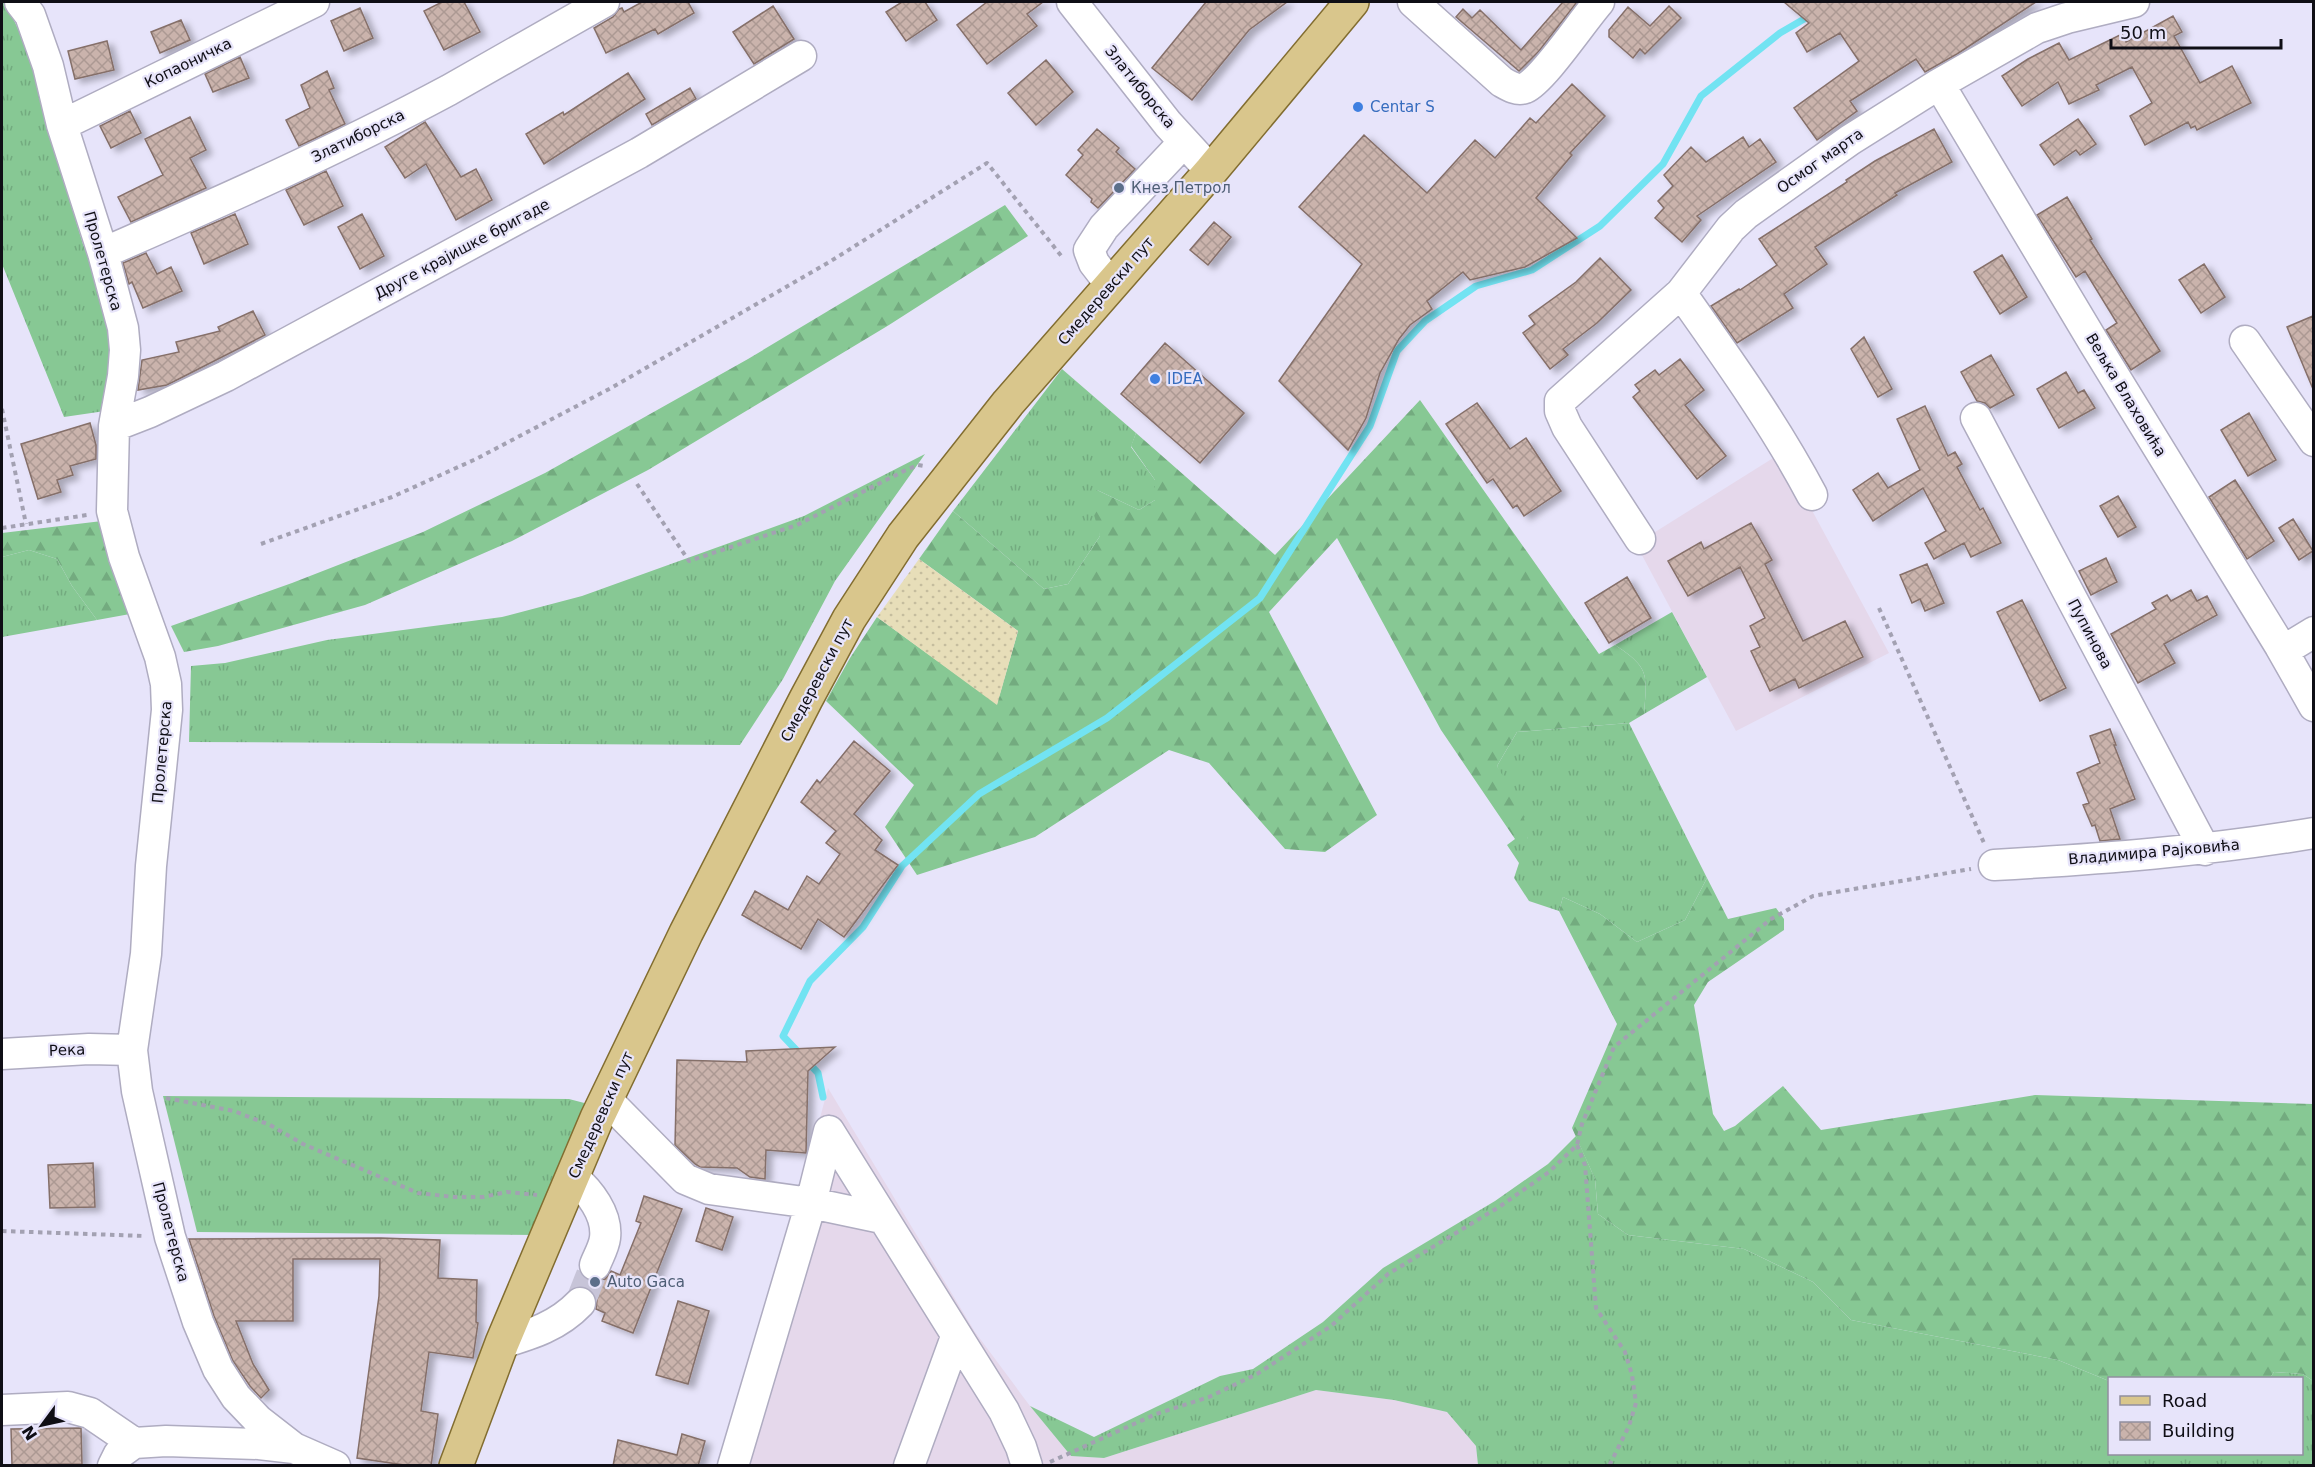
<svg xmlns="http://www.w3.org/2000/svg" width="2315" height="1467" font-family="'DejaVu Sans',sans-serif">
	<defs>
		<pattern id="grass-tufts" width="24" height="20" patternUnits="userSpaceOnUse" patternTransform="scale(1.5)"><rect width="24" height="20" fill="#87c894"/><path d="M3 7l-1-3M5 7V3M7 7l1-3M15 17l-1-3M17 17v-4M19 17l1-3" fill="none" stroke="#73ab7f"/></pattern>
		<pattern id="forest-firs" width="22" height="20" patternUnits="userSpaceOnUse" patternTransform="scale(1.5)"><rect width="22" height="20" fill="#87c894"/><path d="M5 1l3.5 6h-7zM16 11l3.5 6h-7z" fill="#73ab7f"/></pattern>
		<pattern id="sand-dots" width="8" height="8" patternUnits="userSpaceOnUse" patternTransform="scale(1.5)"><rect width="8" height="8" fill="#e7deb9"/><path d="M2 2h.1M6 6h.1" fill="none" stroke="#c5bd9e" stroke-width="1.8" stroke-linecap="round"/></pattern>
		<pattern id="building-cross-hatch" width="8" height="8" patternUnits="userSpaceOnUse" patternTransform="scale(1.5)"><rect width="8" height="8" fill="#cab3ac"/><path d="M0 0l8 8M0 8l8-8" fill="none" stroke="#ac9993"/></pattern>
		<filter id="shadow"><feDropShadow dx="6" dy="4" stdDeviation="3" flood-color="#0004"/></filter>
	</defs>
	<rect width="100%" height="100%" fill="#e7e4fa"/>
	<!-- industrial -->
	<path fill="#e5d8eb" d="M 1781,453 L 1889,653 L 1736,731 L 1636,544 Z
		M 828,1088 L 975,1332 L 1030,1406 L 1071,1456 L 1104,1458 L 1316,1390 L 1394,1400 L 1447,1412 L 1476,1446 L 1478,1465 L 727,1466 Z"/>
	<!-- grass -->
	<path fill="url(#grass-tufts)" d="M 2,2 L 6,3 L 31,57 L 48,109 L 59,166 L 83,244 L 104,297 L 113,359 L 105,411 L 64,417 L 2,264 Z
		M 1062,369 L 1136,433 L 1131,447 L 1155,480 L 1155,500 L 1139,510 L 1097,490 L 1100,536 L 1068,584 L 1044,589 L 953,511 Z
		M 925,454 L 835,581 L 783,679 L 740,745 L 189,742 L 191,666 L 225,663 L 327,640 L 502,617 L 582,596 L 804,516 Z
		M 29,550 L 57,559 L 72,586 L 97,620 L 2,637 L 2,557 Z
		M 1672,612 L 1707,677 L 1644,714 C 1647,674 1650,668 1615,645 Z
		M 1629,723 L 1707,878 L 1685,920 L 1637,942 L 1600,914 L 1563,897 L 1559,911 L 1529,901 L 1514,878 L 1519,863 L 1507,845 L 1515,839 L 1528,839 L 1497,766 L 1517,732 Z
		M 163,1096 L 569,1099 L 592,1105 L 537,1235 L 197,1232 Z
		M 1576,1136 L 1595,1179 L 1598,1214 L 1628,1235 L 1744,1249 L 1813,1282 L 1851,1320 L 2058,1360 L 2109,1381 L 2110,1454 L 2302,1454 L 2302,1378 L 2270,1378 L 2274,1372 L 2303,1374 L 2313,1381 L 2314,1465 L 1478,1465 L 1476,1446 L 1447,1412 L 1394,1400 L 1316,1390 L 1104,1458 L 1071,1456 L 1030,1406 L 1094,1437 L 1220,1376 L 1253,1369 L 1323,1322 L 1383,1268 L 1495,1201 L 1548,1164 Z"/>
	<!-- forest -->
	<path fill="url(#forest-firs)" d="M 1005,205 L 1028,236 L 889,325 L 648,470 L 512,541 L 365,605 L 218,646 L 184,652 L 171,626 L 292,583 L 423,532 L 545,473 L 748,359 Z
		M 1420,400 L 1599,654 L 1615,645 C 1650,668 1647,674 1644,714 L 1629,723 L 1517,732 L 1497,766 L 1522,808 L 1528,839 L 1515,839 L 1441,730 L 1337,538 L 1269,612 L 1377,815 L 1325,852 L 1285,849 L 1209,763 L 1169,750 L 1035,837 L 917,875 L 885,827 L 914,785 L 826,701 L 850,658 L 877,617 L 997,704 L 1018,631 L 919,559 L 953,511 L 1044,589 L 1068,584 L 1100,536 L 1089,497 L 1097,490 L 1139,510 L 1155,500 L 1155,480 L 1131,446 L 1136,433 L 1275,555 Z
		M 102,521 L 130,614 L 97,620 L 72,586 L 57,559 L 29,550 L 2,557 L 2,533 Z
		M 1707,878 L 1728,919 L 1776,908 L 1784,919 L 1784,930 L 1708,982 L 1694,1005 L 1713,1114 L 1724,1131 L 1735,1126 L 1783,1086 L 1821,1130 L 2035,1095 L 2313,1104 L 2313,1381 L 2303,1374 L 2274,1372 L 2270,1378 L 2110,1378 L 2109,1381 L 2058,1360 L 1851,1320 L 1813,1282 L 1744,1249 L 1628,1235 L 1598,1214 L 1595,1179 L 1572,1128 L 1617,1024 L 1559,911 L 1563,897 L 1600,914 L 1637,942 L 1685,920 Z"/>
	<!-- sand -->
	<path fill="url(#sand-dots)" d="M 919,559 L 1018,631 L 997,705 L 877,617 Z"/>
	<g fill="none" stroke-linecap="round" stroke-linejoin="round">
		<!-- stream -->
		<path stroke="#72e3f2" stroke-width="7" d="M 823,1097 L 818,1073 L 783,1036 L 810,981 L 863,927 L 902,866 L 979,794 L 1107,718 L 1260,598 L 1370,426 L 1397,351 L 1425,321 L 1476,286 L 1532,270 L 1600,226 L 1663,164 L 1701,96 L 1780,33 L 1811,15"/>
	</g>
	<!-- building -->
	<path fill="url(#building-cross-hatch)" stroke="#856f69" stroke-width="1.5" filter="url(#shadow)" d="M 442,2 L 464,2 L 480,32 L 444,50 L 424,11 Z
		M 642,2 L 688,2 L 694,13 L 658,34 L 655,29 L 606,53 L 594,28 L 613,17 L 619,9 L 622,8 L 624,12 Z
		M 902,2 L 925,2 L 937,20 L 906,41 L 886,12 Z
		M 987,2 L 1043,2 L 1027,14 L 1037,26 L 987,64 L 957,25 Z
		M 1206,2 L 1287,2 L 1249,30 L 1192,100 L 1152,68 Z
		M 1563,2 L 1577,2 L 1539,51 L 1519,71 L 1456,17 L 1463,9 L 1472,18 L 1480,10 L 1521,50 Z
		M 1784,2 L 2036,2 L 1957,54 L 1925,72 L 1916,59 L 1850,101 L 1857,111 L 1817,140 L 1794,108 L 1859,61 L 1840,33 L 1807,52 L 1796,33 L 1809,23 Z
		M 773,6 L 794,39 L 754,64 L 733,32 Z
		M 1669,6 L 1681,18 L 1645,54 L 1640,49 L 1633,58 L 1609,37 L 1609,30 L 1628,7 L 1650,26 Z
		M 360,8 L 373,38 L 344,51 L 331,21 Z
		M 2173,16 L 2182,32 L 2174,36 L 2200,83 L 2232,66 L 2251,103 L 2197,130 L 2195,126 L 2191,128 L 2188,122 L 2145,145 L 2130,116 L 2152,103 L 2132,67 L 2096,85 L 2099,90 L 2069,104 L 2058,82 L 2022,106 L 2002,76 L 2028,59 L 2059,43 L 2069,60 L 2122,34 L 2126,42 Z
		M 181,20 L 190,40 L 160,53 L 151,32 Z
		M 107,41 L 114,70 L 75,79 L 68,51 Z
		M 240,57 L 249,78 L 213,92 L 205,74 Z
		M 1046,60 L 1073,92 L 1036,125 L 1008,93 Z
		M 327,71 L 334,88 L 329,90 L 345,124 L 299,146 L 286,120 L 310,108 L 301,85 Z
		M 628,73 L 645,99 L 544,164 L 526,134 L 563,112 L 564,115 Z
		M 1572,84 L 1605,116 L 1570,153 L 1572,155 L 1536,198 L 1577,238 L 1525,267 L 1470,280 L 1463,272 L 1427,301 L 1432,309 L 1410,325 L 1399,339 L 1380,373 L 1366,418 L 1348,450 L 1279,381 L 1362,264 L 1299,207 L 1364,135 L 1427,193 L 1475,140 L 1495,158 L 1530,118 L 1536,123 Z
		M 690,88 L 696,99 L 652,125 L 646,114 Z
		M 130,111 L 141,133 L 111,148 L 100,126 Z
		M 190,117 L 206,150 L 190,158 L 206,188 L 131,222 L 118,197 L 163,175 L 145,139 Z
		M 2078,119 L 2096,144 L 2080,155 L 2076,150 L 2054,165 L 2040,145 Z
		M 425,122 L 461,177 L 476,169 L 492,200 L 456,220 L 426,164 L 405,178 L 385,147 Z
		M 1097,129 L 1119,148 L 1116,152 L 1135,169 L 1098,208 L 1091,202 L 1092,199 L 1066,175 L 1083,155 L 1078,150 Z
		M 1934,129 L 1952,162 L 1895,193 L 1897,195 L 1815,247 L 1827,264 L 1784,294 L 1793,308 L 1737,343 L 1711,306 L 1739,289 L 1740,290 L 1777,265 L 1759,239 L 1847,182 L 1846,180 L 1875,161 Z
		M 1743,137 L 1749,147 L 1760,139 L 1776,162 L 1697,216 L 1701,220 L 1682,242 L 1655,218 L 1664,208 L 1658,201 L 1673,186 L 1664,175 L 1691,147 L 1706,162 Z
		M 326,171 L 343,206 L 304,225 L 286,190 Z
		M 2067,197 L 2092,239 L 2090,240 L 2160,351 L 2131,370 L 2106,330 L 2117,323 L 2085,271 L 2076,277 L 2037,215 Z
		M 235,214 L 248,244 L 204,264 L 191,233 Z
		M 362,214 L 384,256 L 360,269 L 338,227 Z
		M 1214,222 L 1231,237 L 1208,265 L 1190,250 Z
		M 146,253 L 157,274 L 171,267 L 182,291 L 143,308 L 132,282 L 129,284 L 123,263 Z
		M 2002,255 L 2027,297 L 2000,314 L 1974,272 Z
		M 1600,258 L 1631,290 L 1597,323 L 1563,349 L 1568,355 L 1550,369 L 1523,333 L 1535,324 L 1529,316 L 1576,282 Z
		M 2204,264 L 2225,297 L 2201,313 L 2179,280 Z
		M 253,311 L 265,335 L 167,385 L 138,390 L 142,360 L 179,352 L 176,342 L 220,331 L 218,327 Z
		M 2313,316 L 2313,389 L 2287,327 Z
		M 1864,337 L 1892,389 L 1878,397 L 1851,349 Z
		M 1165,343 L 1244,413 L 1200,463 L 1121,394 Z
		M 1991,355 L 2014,395 L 1990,408 L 1985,403 L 1977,401 L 1961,372 Z
		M 1680,359 L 1704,390 L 1685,405 L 1726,456 L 1697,479 L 1633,397 L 1640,391 L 1635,385 L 1655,370 L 1659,375 Z
		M 2066,372 L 2078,393 L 2084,390 L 2095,408 L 2059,428 L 2037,389 Z
		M 1477,403 L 1510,449 L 1526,438 L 1561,491 L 1524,516 L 1517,505 L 1513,508 L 1493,479 L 1487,483 L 1446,424 Z
		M 1925,406 L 1948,456 L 1955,452 L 1962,464 L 1957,467 L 1980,510 L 1983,508 L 2001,543 L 1971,557 L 1964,543 L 1934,559 L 1925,543 L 1946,531 L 1923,488 L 1873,521 L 1853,490 L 1878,473 L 1888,488 L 1920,470 L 1897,419 Z
		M 2249,413 L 2276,460 L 2248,476 L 2221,430 Z
		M 90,423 L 96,445 L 96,459 L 70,466 L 73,475 L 57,480 L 61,492 L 38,499 L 21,444 Z
		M 2235,480 L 2274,541 L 2247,559 L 2209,497 Z
		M 2118,496 L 2136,527 L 2118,537 L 2100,506 Z
		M 2293,519 L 2313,551 L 2299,560 L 2279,528 Z
		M 1751,523 L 1772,560 L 1765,564 L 1803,641 L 1845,621 L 1863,657 L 1799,688 L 1795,679 L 1770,691 L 1751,651 L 1760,647 L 1750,626 L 1765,618 L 1740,567 L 1688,596 L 1668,561 L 1701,542 L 1704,549 Z
		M 2106,558 L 2117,582 L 2091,595 L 2079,571 Z
		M 1927,564 L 1944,603 L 1925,611 L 1920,599 L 1912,603 L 1900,575 Z
		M 1627,577 L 1651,618 L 1609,643 L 1585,603 Z
		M 2191,590 L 2197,601 L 2207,596 L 2217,615 L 2164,644 L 2175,663 L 2138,683 L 2111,634 L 2156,609 L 2152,603 L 2167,595 L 2171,601 Z
		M 2022,600 L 2066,688 L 2040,701 L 1997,612 Z
		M 2110,729 L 2116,745 L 2114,745 L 2135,799 L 2110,809 L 2120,839 L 2100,841 L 2095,825 L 2092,826 L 2083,805 L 2089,803 L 2077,773 L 2100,763 L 2090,736 Z
		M 854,741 L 890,771 L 854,814 L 882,840 L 875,850 L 898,865 L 844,937 L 818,919 L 801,949 L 742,915 L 755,891 L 788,910 L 807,876 L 819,884 L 840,854 L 826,843 L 836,831 L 801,802 L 817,780 L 820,783 Z
		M 835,1047 L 808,1071 L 806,1153 L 766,1150 L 765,1179 L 750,1177 L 737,1168 L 700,1167 L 695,1164 L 675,1145 L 677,1060 L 747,1062 L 746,1051 Z
		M 93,1163 L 95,1207 L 50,1208 L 48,1165 Z
		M 644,1196 L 682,1209 L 633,1333 L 602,1321 L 605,1313 L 596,1309 L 597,1300 L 593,1292 L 584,1286 L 575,1287 L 580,1273 L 588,1281 L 597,1282 L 605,1279 L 611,1271 L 620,1275 L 641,1223 L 636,1221 Z
		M 706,1208 L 733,1217 L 722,1250 L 696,1241 Z
		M 381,1238 L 440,1240 L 438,1278 L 477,1280 L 476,1322 L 478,1323 L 473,1358 L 429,1352 L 421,1411 L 438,1414 L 431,1466 L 411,1466 L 357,1458 L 379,1296 L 380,1259 L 293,1259 L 293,1321 L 236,1321 L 253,1364 L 269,1390 L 261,1398 L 250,1386 L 233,1361 L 214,1316 L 189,1239 Z
		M 678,1301 L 709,1311 L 688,1384 L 656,1375 Z
		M 81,1428 L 82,1464 L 12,1465 L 11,1429 Z
		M 682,1434 L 705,1441 L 698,1466 L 613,1466 L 618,1440 L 677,1455 Z"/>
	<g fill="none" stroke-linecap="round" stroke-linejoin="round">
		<!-- minor-tunnel -->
		<path stroke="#c7c4d8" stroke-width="30" stroke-dasharray="30 15" stroke-linecap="butt" d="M 580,1303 L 595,1265"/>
		<!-- minor casing -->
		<g stroke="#afacc1" stroke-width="33">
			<path id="minor" d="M 20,2 L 30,15 L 48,66 L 62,125 L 103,253 L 123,328 L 125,350 L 123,376 L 114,426 L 112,511 L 124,557 L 160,657 L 166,684 L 167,710 L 151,866 L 146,954 L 132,1050 L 137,1091 L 148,1140 L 170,1237 L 198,1322 L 218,1369 L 236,1397 L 258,1420 L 294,1448 L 335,1466
				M 1072,2 L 1168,124 L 1211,171
				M 1413,2 L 1502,82 C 1509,86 1517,91 1525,88 C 1543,80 1583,20 1599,2
				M 1939,84 L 2094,343 L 2280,646 L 2314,706
				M 62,125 L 314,2
				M 103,253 C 220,202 337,150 449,90 C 501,61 552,31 604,2
				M 1111,285 L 1094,263 L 1089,250 L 1104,227 L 1184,142
				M 1681,293 C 1727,358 1775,425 1812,495
				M 2245,341 L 2314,441
				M 1976,418 L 2205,850
				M 114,426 L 150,412 L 226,376 L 639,153 L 801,56
				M 1640,539 L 1567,427 L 1560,411 L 1560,401 L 1681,293 L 1731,228 L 1746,214 L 1850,140 L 1939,84 L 2037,28 L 2067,18 L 2134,2
				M 2283,651 L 2314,632
				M 1994,865 C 2101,859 2207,851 2314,833
				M 2,1054 L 89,1049 L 132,1050
				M 606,1099 L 685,1179 L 709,1189 L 811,1203 L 882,1218
				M 829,1131 L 1004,1411 L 1021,1447 L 1027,1466
				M 573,1177 C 589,1191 608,1214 605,1238 C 604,1247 598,1257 595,1265
				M 502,1343 C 532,1334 558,1326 580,1303
				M 2,1410 L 68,1407 L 90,1413 L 134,1443
				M 113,1466 L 119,1454 L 134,1443 L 166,1441 L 259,1444 L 294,1448
				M 733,1466 L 811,1203 L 829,1131
				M 909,1466 L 956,1337"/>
		</g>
		<!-- major casing -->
		<g stroke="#826d30" stroke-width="36">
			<path id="major" d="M 456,1466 L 502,1343 L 597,1118 L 686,933 L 806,699 L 849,619 L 903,536 L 1008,403 L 1211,171 L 1352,2"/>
		</g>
		<!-- path -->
		<path stroke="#a3a1b2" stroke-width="4" stroke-dasharray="4.5 4.5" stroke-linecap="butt" d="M 2,409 L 26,524
			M 637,484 L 689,561 L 797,525 L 904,471 L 918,465 L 924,466
			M 2,528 L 87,515
			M 261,544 L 392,497 L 476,459 L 611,388 L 831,261 L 987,163 L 1063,258
			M 1879,608 L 1984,843
			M 166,1098 L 234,1111 L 270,1125 L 303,1144 L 418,1193 L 454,1197 L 483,1197 L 507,1192 L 537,1195
			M 1577,1145 L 1585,1165 L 1596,1308 L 1625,1352 L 1632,1375 L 1636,1403 L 1629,1426 L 1609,1466
			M 2,1231 L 145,1236
			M 1050,1462 L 1156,1414 L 1209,1397 L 1257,1374 L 1331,1326 L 1388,1274 L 1499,1207 L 1549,1172 L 1577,1145 L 1582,1124 L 1614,1047 L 1771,919 L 1813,896 L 1971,869"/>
		<!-- minor -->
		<use href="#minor" stroke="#fff" stroke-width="30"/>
		<!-- major -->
		<use href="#major" stroke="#d9c68c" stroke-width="33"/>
	</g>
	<!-- markers -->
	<g fill="#3f7fe0" stroke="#e7e4fa" stroke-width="2">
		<circle cx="1358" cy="107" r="6"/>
		<circle cx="1155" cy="379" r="6"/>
	</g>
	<g fill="#5c6f8a" stroke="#e7e4fa" stroke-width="2">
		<circle cx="1119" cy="188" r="6"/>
		<circle cx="595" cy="1282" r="6"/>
	</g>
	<g text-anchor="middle" stroke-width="4.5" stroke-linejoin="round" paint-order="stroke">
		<!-- street labels -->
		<g font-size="15" fill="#0f0e15" stroke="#e7e4fa">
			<text transform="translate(188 63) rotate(-26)" y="5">Копаоничка</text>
			<text transform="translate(1140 87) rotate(51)" y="5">Златиборска</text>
			<text transform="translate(358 136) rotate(-26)" y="5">Златиборска</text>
			<text transform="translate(1820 161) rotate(-35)" y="5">Осмог марта</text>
			<text transform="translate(462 249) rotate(-28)" y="5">Друге крајишке бригаде</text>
			<text transform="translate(103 261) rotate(74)" y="5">Пролетерска</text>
			<text transform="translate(1106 291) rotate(-49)" y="5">Смедеревски пут</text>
			<text transform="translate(2126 395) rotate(59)" y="5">Вељка Влаховића</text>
			<text transform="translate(2090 634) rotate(62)" y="5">Пупинова</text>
			<text transform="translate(817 680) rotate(-62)" y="5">Смедеревски пут</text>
			<text transform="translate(162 752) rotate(-85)" y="5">Пролетерска</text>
			<text transform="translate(2154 852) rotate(-5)" y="5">Владимира Рајковића</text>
			<text transform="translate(67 1050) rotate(-2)" y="5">Река</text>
			<text transform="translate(601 1115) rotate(-66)" y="5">Смедеревски пут</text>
			<text transform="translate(171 1232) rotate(75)" y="5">Пролетерска</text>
		</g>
		<!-- shop labels -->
		<g font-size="15" fill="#366cbe" stroke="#e7e4fa" text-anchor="start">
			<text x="1370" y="112">Centar S</text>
			<text x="1167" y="384">IDEA</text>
		</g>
		<!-- service labels -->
		<g font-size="15" fill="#4e5e75" stroke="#e7e4fa" text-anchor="start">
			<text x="1131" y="193">Кнез Петрол</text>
			<text x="607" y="1287">Auto Gaca</text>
		</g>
	</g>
	<!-- border -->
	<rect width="2315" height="1467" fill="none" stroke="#0f0e15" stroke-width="6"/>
	<!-- legend -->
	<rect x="2108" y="1377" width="195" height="78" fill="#e7e4fa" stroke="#918e9e" stroke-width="1.5"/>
	<rect x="2120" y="1396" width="30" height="9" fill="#d9c68c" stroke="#918e9e" stroke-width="1.5"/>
	<text x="2162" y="1407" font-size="18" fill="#0f0e15">Road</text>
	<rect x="2120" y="1422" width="30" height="18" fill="url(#building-cross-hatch)" stroke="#918e9e" stroke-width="1.5"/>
	<text x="2162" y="1437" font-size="18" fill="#0f0e15">Building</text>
	<!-- north arrow -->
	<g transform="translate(42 1425) rotate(237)" stroke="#e7e4fa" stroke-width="4.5" paint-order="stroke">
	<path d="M0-4.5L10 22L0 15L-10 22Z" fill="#0f0e15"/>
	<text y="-9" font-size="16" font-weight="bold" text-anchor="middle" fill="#0f0e15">N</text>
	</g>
	<!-- scale -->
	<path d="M2111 39v9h170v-9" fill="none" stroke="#0f0e15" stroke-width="3"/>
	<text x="2120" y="39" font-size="18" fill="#0f0e15" stroke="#e7e4fa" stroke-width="4.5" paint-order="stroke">50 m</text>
</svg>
